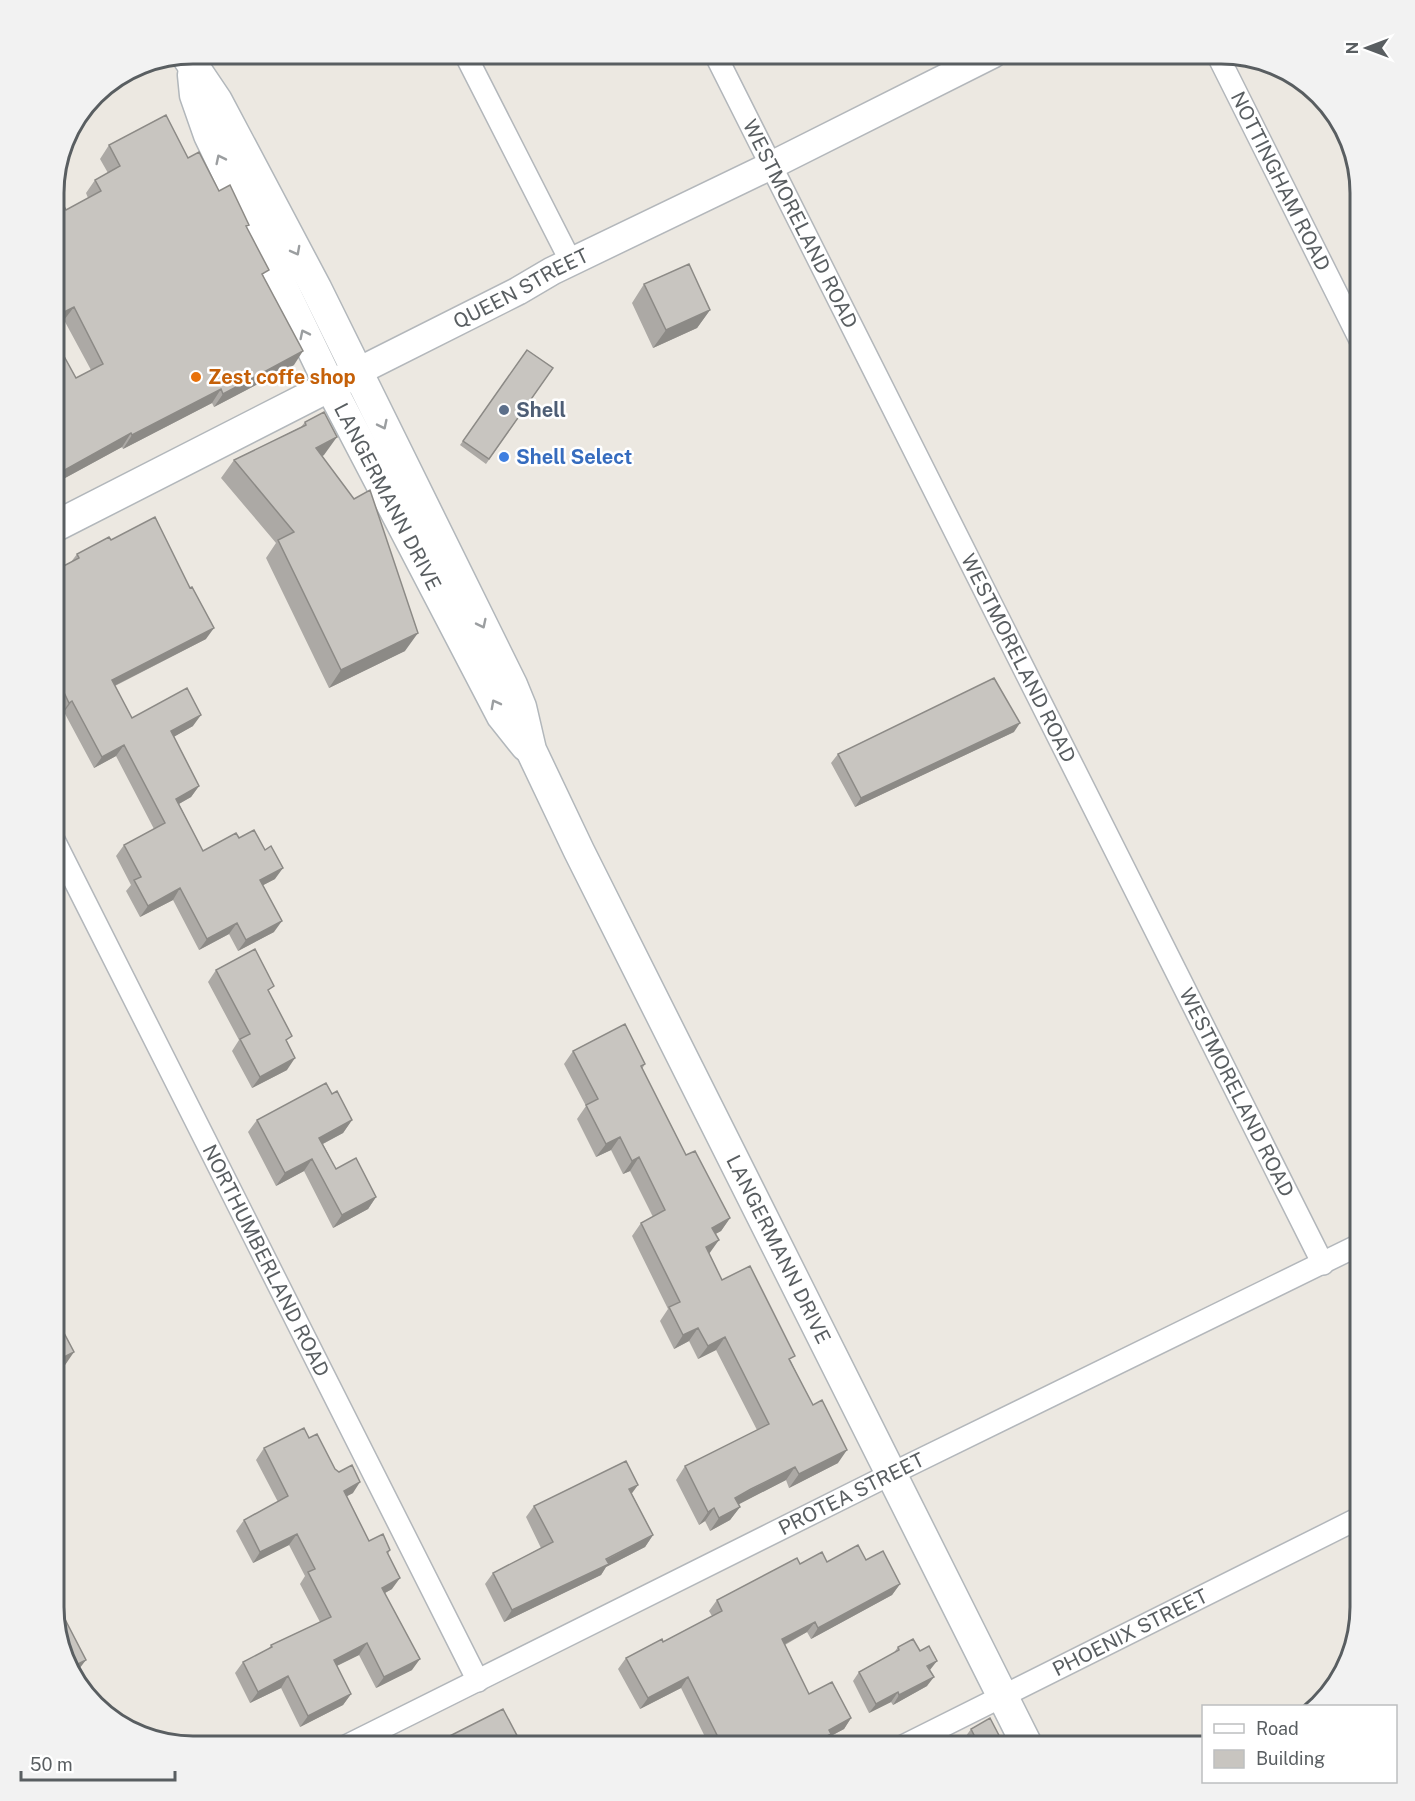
<svg xmlns="http://www.w3.org/2000/svg" width="1415" height="1801" font-family="'Public Sans',sans-serif">
	<rect width="100%" height="100%" fill="#ece8e1"/>
	<g fill="none" stroke-linecap="round" stroke-linejoin="round">
		<!-- minor casing -->
		<g stroke="#b3b7bb" stroke-width="24">
			<g id="minor">
				<path d="M 465,54 L 571,262"/>
				<path id="s1" d="M 715,54 L 1323,1264"/>
				<path id="s2" d="M 1217,54 L 1361,342"/>
				<path id="s3" d="M 54,840 L 478,1681"/>
				<path id="s4" d="M 344,1747 L 891,1474 L 1361,1244"/>
				<path id="s5" d="M 901,1747 L 1361,1517"/>
			</g>
		</g>
		<!-- tertiary casing -->
		<g stroke="#b3b7bb" stroke-width="30">
			<g id="tertiary">
				<path id="s6" d="M 357,372 L 518,291 L 552,271 L 770,166 L 993,54"/>
			</g>
		</g>
		<!-- secondary casing -->
		<g stroke="#b2b7bb" stroke-width="33">
			<g id="secondary">
				<path id="s7" d="M 186,55 L 217,101 L 316,288 L 512,685 L 521,707 L 531,750 L 579,851 L 1028,1747"/>
				<path id="s8" d="M 193,75 L 195,95 L 209,135 L 330,386 L 502,716 L 526,746"/>
				<path d="M 54,527 L 346,378"/>
			</g>
		</g>
		<!-- minor -->
		<use href="#minor" stroke="#fff" stroke-width="21"/>
		<!-- tertiary -->
		<use href="#tertiary" stroke="#fff" stroke-width="27"/>
		<!-- secondary -->
		<use href="#secondary" stroke="#fff" stroke-width="30"/>
	</g>
	<!-- wall -->
	<path fill="#aca9a5" d="M 109,145 L 188,158 L 219,191 L 247,228 L 294,365 L 214,407 L 212,403 L 123,449 L 122,447 L 54,484 L 54,338 L 76,378 L 91,370 L 64,320 L 54,326 L 54,187 L 66,210 L 88,198 L 86,193 L 95,180 L 108,173 L 100,159 Z
		M 644,284 L 710,310 L 697,328 L 653,348 L 632,303 Z
		M 527,350 L 553,368 L 486,464 L 460,445 Z
		M 305,422 L 324,455 L 322,456 L 405,651 L 329,688 L 266,558 L 276,543 L 221,478 L 234,460 L 301,427 Z
		M 111,540 L 206,639 L 115,686 L 132,718 L 193,726 L 173,737 L 199,786 L 191,797 L 179,804 L 203,851 L 239,838 L 275,879 L 263,885 L 274,932 L 238,951 L 229,934 L 199,950 L 173,900 L 140,917 L 126,891 L 131,885 L 116,856 L 124,845 L 154,829 L 116,756 L 94,768 L 64,712 L 61,714 L 54,700 L 54,571 L 71,562 L 77,554 Z
		M 1014,732 L 855,807 L 831,763 L 838,754 Z
		M 216,970 L 269,993 L 287,1043 L 287,1070 L 252,1088 L 232,1051 L 239,1040 L 208,982 Z
		M 573,1051 L 645,1064 L 642,1069 L 686,1155 L 730,1218 L 721,1231 L 715,1234 L 709,1254 L 722,1280 L 791,1361 L 838,1463 L 789,1488 L 786,1480 L 738,1504 L 740,1507 L 730,1520 L 710,1531 L 705,1521 L 699,1525 L 676,1480 L 685,1466 L 757,1430 L 716,1350 L 698,1359 L 689,1341 L 674,1349 L 660,1321 L 668,1309 L 632,1236 L 641,1223 L 653,1217 L 630,1171 L 623,1174 L 611,1150 L 596,1157 L 577,1119 L 586,1106 L 564,1064 Z
		M 332,1094 L 352,1120 L 343,1133 L 323,1144 L 336,1169 L 376,1197 L 368,1209 L 333,1228 L 304,1171 L 276,1186 L 248,1132 L 257,1120 Z
		M 309,1438 L 335,1469 L 353,1493 L 347,1496 L 369,1541 L 390,1550 L 388,1554 L 392,1589 L 385,1593 L 412,1670 L 376,1688 L 359,1655 L 337,1666 L 351,1694 L 343,1705 L 300,1727 L 281,1688 L 250,1703 L 235,1673 L 243,1662 L 268,1650 L 271,1645 L 320,1622 L 300,1584 L 305,1576 L 289,1545 L 253,1563 L 236,1531 L 244,1520 L 278,1502 L 256,1460 L 264,1448 Z
		M 632,1494 L 653,1535 L 645,1547 L 606,1567 L 601,1575 L 504,1622 L 485,1584 L 493,1573 L 541,1548 L 526,1517 L 534,1506 Z
		M 866,1560 L 900,1584 L 892,1595 L 811,1639 L 807,1632 L 785,1645 L 809,1694 L 851,1718 L 844,1729 L 829,1737 L 823,1745 L 820,1747 L 710,1747 L 681,1688 L 640,1709 L 618,1669 L 626,1658 L 663,1642 L 712,1616 L 709,1611 L 717,1600 L 800,1564 L 827,1562 Z
		M 898,1647 L 930,1671 L 927,1686 L 893,1705 L 891,1702 L 869,1713 L 853,1681 L 859,1672 L 893,1654 Z
		M 971,1729 L 1005,1747 L 966,1747 L 963,1740 Z"/>
	<!-- shaded-wall -->
	<path fill="#8c8a86" d="M 74,307 L 64,320 L 54,326 L 54,317 Z
		M 710,310 L 697,328 L 653,348 L 666,330 Z
		M 303,351 L 294,365 L 214,407 L 223,394 Z
		M 221,389 L 212,403 L 123,449 L 132,435 Z
		M 131,433 L 122,447 L 54,484 L 54,476 Z
		M 337,437 L 324,455 L 304,466 L 316,448 Z
		M 214,628 L 206,639 L 104,691 L 112,680 Z
		M 418,633 L 405,651 L 329,688 L 341,670 Z
		M 72,701 L 64,712 L 61,714 L 69,703 Z
		M 201,715 L 193,726 L 163,743 L 171,731 Z
		M 1020,723 L 1014,732 L 855,807 L 861,798 Z
		M 124,745 L 116,756 L 94,768 L 102,757 Z
		M 199,786 L 191,797 L 168,810 L 176,799 Z
		M 283,868 L 275,879 L 252,891 L 260,880 Z
		M 180,888 L 173,900 L 140,917 L 148,906 Z
		M 282,921 L 274,932 L 238,951 L 246,940 Z
		M 237,923 L 229,934 L 199,950 L 207,939 Z
		M 295,1058 L 287,1070 L 252,1088 L 260,1077 Z
		M 352,1120 L 343,1133 L 311,1150 L 319,1138 Z
		M 620,1137 L 611,1150 L 596,1157 L 606,1144 Z
		M 639,1157 L 630,1171 L 623,1174 L 632,1161 Z
		M 312,1159 L 304,1171 L 276,1186 L 285,1173 Z
		M 376,1197 L 368,1209 L 333,1228 L 342,1215 Z
		M 730,1218 L 721,1231 L 703,1241 L 712,1228 Z
		M 719,1240 L 709,1254 L 696,1260 L 706,1247 Z
		M 698,1328 L 689,1341 L 674,1349 L 683,1335 Z
		M 725,1337 L 716,1350 L 698,1359 L 708,1346 Z
		M 74,1352 L 61,1371 L 54,1374 L 54,1362 Z
		M 847,1450 L 838,1463 L 789,1488 L 799,1474 Z
		M 795,1467 L 786,1480 L 726,1511 L 735,1498 Z
		M 360,1482 L 353,1493 L 336,1502 L 344,1491 Z
		M 638,1485 L 630,1496 L 629,1489 Z
		M 740,1507 L 730,1520 L 710,1531 L 719,1518 Z
		M 714,1508 L 705,1521 L 699,1525 L 708,1512 Z
		M 297,1534 L 289,1545 L 253,1563 L 260,1552 Z
		M 653,1535 L 645,1547 L 606,1567 L 601,1575 L 504,1622 L 512,1610 Z
		M 400,1578 L 392,1589 L 374,1599 L 382,1588 Z
		M 900,1584 L 892,1595 L 811,1639 L 818,1628 Z
		M 815,1622 L 807,1632 L 774,1650 L 782,1639 Z
		M 367,1643 L 359,1655 L 326,1671 L 334,1660 Z
		M 420,1659 L 412,1670 L 376,1688 L 384,1677 Z
		M 86,1660 L 76,1673 L 74,1674 L 72,1667 Z
		M 937,1661 L 930,1670 L 927,1666 Z
		M 288,1676 L 281,1688 L 250,1703 L 258,1692 Z
		M 688,1677 L 681,1688 L 640,1709 L 648,1698 Z
		M 934,1677 L 927,1686 L 893,1705 L 899,1695 Z
		M 898,1692 L 891,1702 L 869,1713 L 876,1704 Z
		M 351,1694 L 343,1705 L 300,1727 L 308,1716 Z
		M 851,1718 L 844,1729 L 829,1737 L 823,1745 L 820,1747 L 807,1747 L 829,1730 Z"/>
	<!-- building -->
	<path fill="#c8c5c0" stroke="#8c8a86" stroke-width="1.5" d="M 166,115 L 188,158 L 199,152 L 219,191 L 230,185 L 249,225 L 246,226 L 269,270 L 262,274 L 303,351 L 223,394 L 221,389 L 132,435 L 131,433 L 54,476 L 54,338 L 76,378 L 103,364 L 74,307 L 54,317 L 54,285 L 56,284 L 54,282 L 54,187 L 66,210 L 101,191 L 95,180 L 120,166 L 109,145 Z
		M 689,264 L 710,310 L 666,330 L 644,284 Z
		M 527,350 L 553,368 L 489,459 L 463,441 Z
		M 324,412 L 337,437 L 316,448 L 354,499 L 370,490 L 418,633 L 341,670 L 278,540 L 294,532 L 234,460 L 306,425 L 305,422 Z
		M 155,517 L 190,588 L 192,587 L 214,628 L 112,680 L 132,718 L 187,688 L 201,715 L 171,731 L 199,786 L 176,799 L 203,851 L 236,833 L 239,838 L 254,830 L 265,850 L 271,846 L 283,868 L 260,880 L 282,921 L 246,940 L 237,923 L 207,939 L 180,888 L 148,906 L 134,880 L 141,877 L 124,845 L 165,823 L 124,745 L 102,757 L 72,701 L 69,703 L 59,682 L 54,685 L 54,571 L 79,558 L 77,554 L 109,537 L 111,540 Z
		M 994,678 L 1020,723 L 861,798 L 838,754 Z
		M 255,949 L 274,986 L 268,990 L 292,1036 L 286,1040 L 295,1058 L 260,1077 L 240,1039 L 250,1034 L 216,970 Z
		M 625,1024 L 645,1064 L 641,1066 L 686,1155 L 695,1151 L 730,1218 L 712,1228 L 719,1240 L 706,1247 L 722,1280 L 750,1266 L 795,1356 L 789,1359 L 813,1405 L 822,1400 L 847,1450 L 799,1474 L 795,1467 L 751,1489 L 735,1498 L 740,1507 L 719,1518 L 714,1508 L 708,1512 L 685,1466 L 769,1424 L 725,1337 L 708,1346 L 698,1328 L 683,1335 L 669,1307 L 680,1302 L 641,1223 L 665,1210 L 639,1157 L 632,1161 L 620,1137 L 606,1144 L 586,1105 L 598,1099 L 573,1051 Z
		M 326,1083 L 332,1094 L 337,1091 L 352,1120 L 319,1138 L 336,1169 L 356,1158 L 376,1197 L 342,1215 L 312,1159 L 285,1173 L 257,1120 Z
		M 54,1314 L 74,1352 L 54,1362 Z
		M 304,1428 L 309,1438 L 317,1434 L 335,1469 L 339,1472 L 352,1465 L 360,1482 L 344,1491 L 369,1541 L 383,1534 L 390,1550 L 387,1552 L 400,1578 L 382,1588 L 420,1659 L 384,1677 L 367,1643 L 334,1660 L 351,1694 L 308,1716 L 288,1676 L 258,1692 L 243,1662 L 272,1647 L 271,1645 L 331,1617 L 308,1572 L 315,1569 L 297,1534 L 260,1552 L 244,1520 L 288,1496 L 264,1448 Z
		M 626,1461 L 638,1485 L 629,1489 L 653,1535 L 606,1559 L 609,1564 L 512,1610 L 493,1573 L 553,1542 L 534,1506 Z
		M 858,1545 L 866,1560 L 883,1551 L 900,1584 L 818,1628 L 815,1622 L 782,1639 L 809,1694 L 832,1682 L 851,1718 L 829,1730 L 831,1734 L 807,1747 L 793,1747 L 792,1745 L 788,1747 L 723,1747 L 688,1677 L 648,1698 L 626,1658 L 662,1639 L 663,1642 L 722,1611 L 717,1600 L 797,1558 L 800,1564 L 822,1552 L 827,1562 Z
		M 54,1598 L 86,1660 L 72,1667 L 54,1608 Z
		M 913,1639 L 920,1651 L 929,1646 L 937,1661 L 927,1666 L 934,1677 L 899,1695 L 898,1692 L 876,1704 L 859,1672 L 899,1650 L 898,1647 Z
		M 503,1709 L 522,1745 L 518,1747 L 428,1747 Z
		M 990,1718 L 1005,1747 L 980,1747 L 971,1729 Z"/>
	<!-- one-way arrows -->
	<defs><path id="oneway-chevron" d="M-2-3.5L2.5 0L-2 3.5" fill="none" stroke-width="1.6" stroke-linecap="round" stroke-linejoin="round" transform="scale(1.5)"/></defs>
	<g stroke="#9b9ea0">
		<use href="#oneway-chevron" transform="translate(220 159) rotate(-116)"/>
		<use href="#oneway-chevron" transform="translate(296 251) rotate(62)"/>
		<use href="#oneway-chevron" transform="translate(304 334) rotate(-116)"/>
		<use href="#oneway-chevron" transform="translate(383 425) rotate(64)"/>
		<use href="#oneway-chevron" transform="translate(482 624) rotate(64)"/>
		<use href="#oneway-chevron" transform="translate(495 704) rotate(-118)"/>
	</g>
	<!-- markers -->
	<circle fill="#e8710a" stroke="#fff" stroke-width="2" cx="196" cy="377" r="6"/>
	<circle fill="#5c6f8a" stroke="#fff" stroke-width="2" cx="504" cy="410" r="6"/>
	<circle fill="#3f7fe0" stroke="#fff" stroke-width="2" cx="504" cy="457" r="6"/>
	<g text-anchor="middle" stroke-width="5" stroke-linejoin="round" paint-order="stroke">
		<!-- street labels -->
		<g font-size="20" fill="#595e61" stroke="#fff">
			<text dy="7" stroke="none"><textPath href="#s2" startOffset="142">NOTTINGHAM ROAD</textPath></text>
			<text dy="7" stroke="none"><textPath href="#s1" startOffset="190">WESTMORELAND ROAD</textPath></text>
			<text dy="7" stroke="none"><textPath href="#s6" startOffset="184">QUEEN STREET</textPath></text>
			<text dy="7" stroke="none"><textPath href="#s8" startOffset="466">LANGERMANN DRIVE</textPath></text>
			<text dy="7" stroke="none"><textPath href="#s1" startOffset="676">WESTMORELAND ROAD</textPath></text>
			<text dy="7" stroke="none"><textPath href="#s1" startOffset="1162">WESTMORELAND ROAD</textPath></text>
			<text dy="7" stroke="none"><textPath href="#s7" startOffset="1335">LANGERMANN DRIVE</textPath></text>
			<text dy="7" stroke="none"><textPath href="#s3" startOffset="471">NORTHUMBERLAND ROAD</textPath></text>
			<text dy="7" stroke="none"><textPath href="#s4" startOffset="567">PROTEA STREET</textPath></text>
			<text dy="7" stroke="none"><textPath href="#s5" startOffset="256">PHOENIX STREET</textPath></text>
		</g>
		<!-- food labels -->
		<g font-size="20" font-weight="bold" fill="#c56008" stroke="#fff" text-anchor="start">
			<text x="208" y="384">Zest coffe shop</text>
		</g>
		<!-- service labels -->
		<g font-size="20" font-weight="bold" fill="#4e5e75" stroke="#fff" text-anchor="start">
			<text x="516" y="417">Shell</text>
		</g>
		<!-- shop labels -->
		<g font-size="20" font-weight="bold" fill="#366cbe" stroke="#fff" text-anchor="start">
			<text x="516" y="464">Shell Select</text>
		</g>
	</g>
	<!-- crop -->
	<path d="M0 0H1415V1801H0ZM193 64H1221A129 129 0 0 1 1350 193V1607A129 129 0 0 1 1221 1736H193A129 129 0 0 1 64 1607V193A129 129 0 0 1 193 64Z" fill="#f2f2f2" fill-rule="evenodd"/>
	<path fill="none" stroke="#595e61" stroke-width="3" d="M193 64H1221A129 129 0 0 1 1350 193V1607A129 129 0 0 1 1221 1736H193A129 129 0 0 1 64 1607V193A129 129 0 0 1 193 64Z"/>
	<!-- legend -->
	<rect x="1202" y="1705" width="195" height="78" fill="#ffffff" stroke="#bdbfc0" stroke-width="1.5"/>
	<rect x="1214" y="1724" width="30" height="9" fill="#ffffff" stroke="#bdbfc0" stroke-width="1.5"/>
	<text x="1256" y="1735" font-size="18" fill="#595e61">Road</text>
	<rect x="1214" y="1750" width="30" height="18" fill="#c8c5c0" stroke="#bdbfc0" stroke-width="1.5"/>
	<text x="1256" y="1765" font-size="18" fill="#595e61">Building</text>
	<!-- north arrow -->
	<g transform="translate(1367 48) rotate(270)" stroke="#ffffff" stroke-width="4.5" paint-order="stroke">
	<path d="M0-4.5L10 22L0 15L-10 22Z" fill="#595e61"/>
	<text y="-9" font-size="16" font-weight="bold" text-anchor="middle" fill="#595e61">N</text>
	</g>
	<!-- scale -->
	<path d="M21 1771v9h154v-9" fill="none" stroke="#595e61" stroke-width="3"/>
	<text x="30" y="1771" font-size="18" fill="#595e61" stroke="#ffffff" stroke-width="4.5" paint-order="stroke">50 m</text>
</svg>
